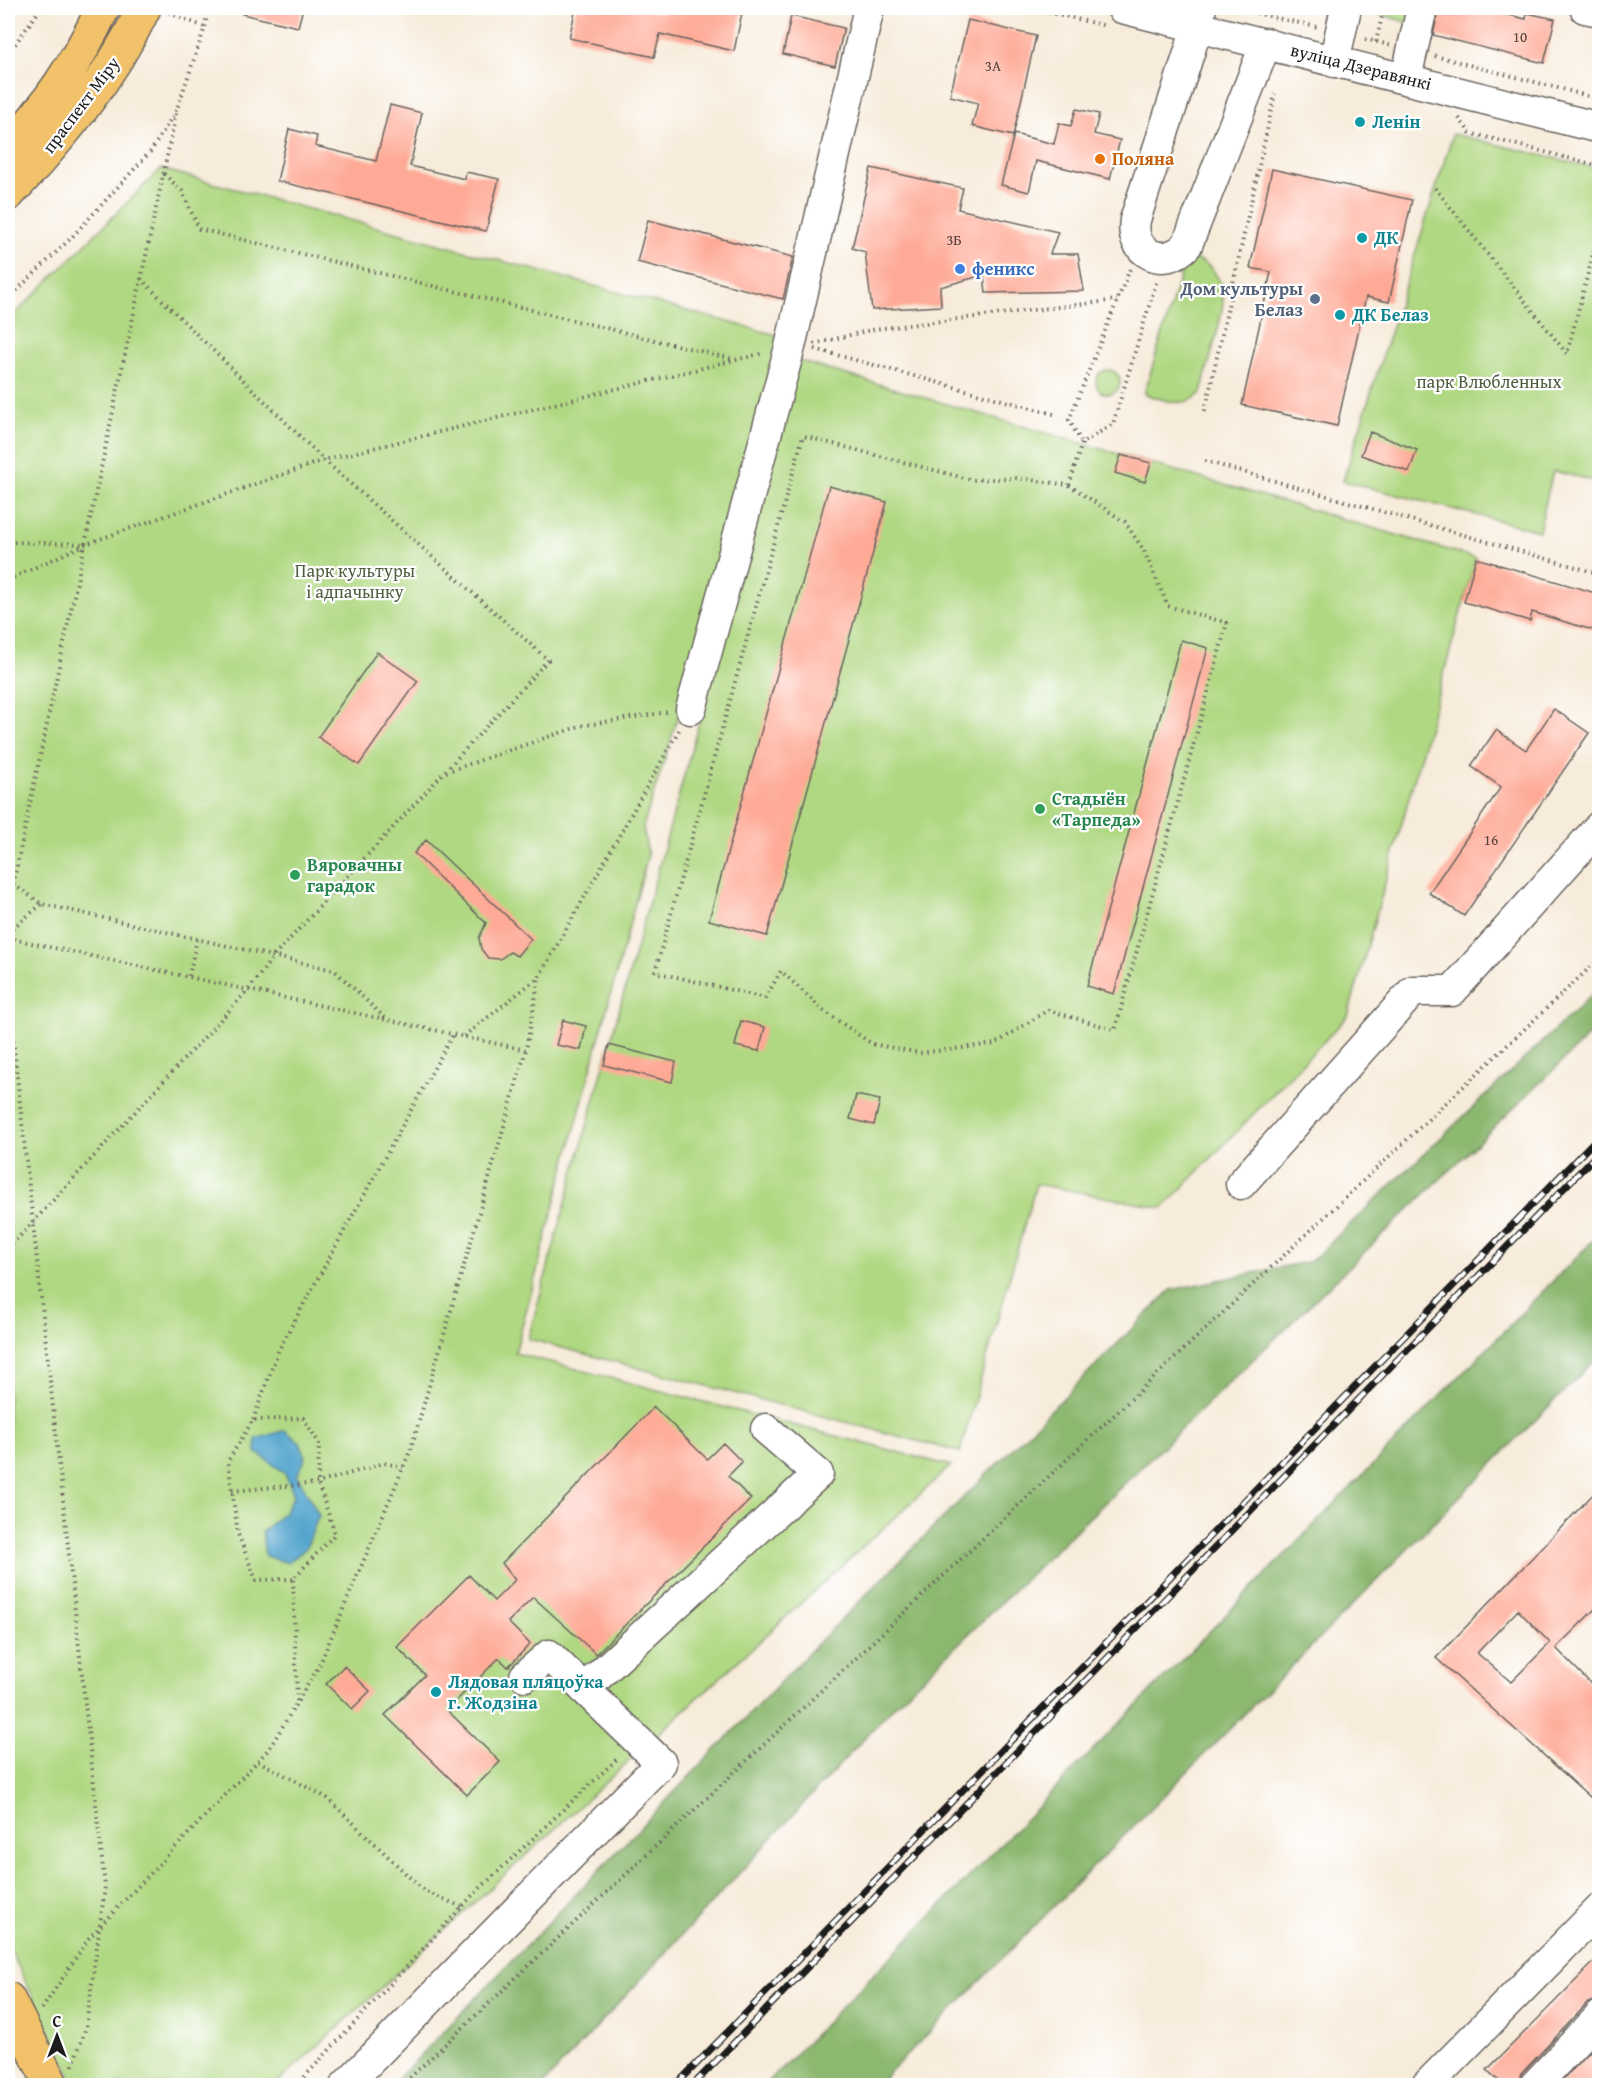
<svg xmlns="http://www.w3.org/2000/svg" width="1607" height="2093" font-family="'Gentium Book Plus',serif">
	<rect width="100%" height="100%" fill="#fff"/>
	<filter id="ink" filterUnits="userSpaceOnUse"><feTurbulence type="fractalNoise" baseFrequency=".0167" numOctaves="2"/><feDisplacementMap in="SourceGraphic" scale="12" xChannelSelector="R" yChannelSelector="G"/><feConvolveMatrix kernelMatrix="1 2 1 2 8 2 1 2 1" color-interpolation-filters="sRGB"/></filter>
	<filter id="wash" filterUnits="userSpaceOnUse"><feTurbulence type="fractalNoise" baseFrequency=".008" numOctaves="4" result="noise"/><feDisplacementMap in="SourceGraphic" scale="24" xChannelSelector="R" yChannelSelector="G"/><feGaussianBlur stdDeviation="1.35" result="paint"/><feColorMatrix in="noise" values="0 0 0 0 0 0 0 0 0 0 0 0 0 0 0 0 0 1.4 0 .05"/><feComposite in="paint" operator="in"/></filter>
	<g filter="url(#wash)">
		<rect width="100%" height="100%" fill="#f7ebd9"/>
		<!-- green -->
		<path fill="#b0d882" stroke="#667a4f" stroke-width="1.5" d="M 1358,8 L 1414,8 L 1410,23 Z
			M 1453,134 L 1599,169 L 1599,482 L 1553,471 L 1539,531 L 1343,481 Z
			M 161,169 L 784,337 L 694,667 L 643,827 L 648,855 L 515,1353 L 951,1466 L 275,2085 L 75,2085 L 8,1945 L 8,321 Z
			M 1193,259 C 1209,260 1223,280 1223,296 C 1224,317 1206,370 1201,393 C 1183,410 1166,400 1144,394 L 1184,264 Z
			M 799,361 L 1476,558 L 1348,1016 L 1163,1208 L 1036,1184 L 960,1452 L 528,1339 Z
			M1096 382a12 12 0 1 1 24 0a12 12 0 1 1-24 0Z"/>
		<!-- forest -->
		<path fill="#8cb870" stroke="#546a46" stroke-width="1.5" d="M 1599,988 L 1599,1026 L 896,1704 L 543,2085 L 392,2085 L 824,1637 L 1171,1290 L 1311,1261 Z
			M 1599,1234 L 1599,1356 L 877,2085 L 765,2085 Z"/>
		<!-- water -->
		<path fill="#52a5cd" stroke="#376074" stroke-width="1.5" d="M 285,1430 L 300,1443 L 306,1458 L 297,1475 L 319,1515 L 306,1548 L 288,1563 L 265,1556 L 262,1532 L 285,1511 L 294,1495 L 285,1473 L 256,1452 L 256,1439 Z"/>
		<g id="blocks">
			<!-- building -->
			<path fill="#feaa96" fill-rule="evenodd" d="M 243,8 L 303,8 L 298,27 L 242,14 Z
				M 576,8 L 641,8 L 664,13 L 665,8 L 743,8 L 734,51 L 660,34 L 654,57 L 569,38 Z
				M 1439,8 L 1478,8 L 1526,19 L 1527,13 L 1555,19 L 1544,63 L 1433,35 Z
				M 791,16 L 844,28 L 835,66 L 783,54 Z
				M 968,20 L 1036,36 L 1013,136 L 972,126 L 978,103 L 950,96 Z
				M 390,105 L 422,113 L 410,166 L 465,179 L 466,172 L 499,179 L 486,231 L 277,181 L 289,129 L 317,136 L 315,146 L 376,161 Z
				M 1076,109 L 1099,114 L 1094,134 L 1120,140 L 1110,179 L 1036,161 L 1029,192 L 1001,185 L 1014,134 L 1054,144 L 1059,123 L 1071,126 Z
				M 871,168 L 963,188 L 958,209 L 1058,232 L 1050,254 L 1078,254 L 1084,291 L 986,293 L 984,275 L 940,287 L 941,306 L 872,310 L 865,252 L 852,248 Z
				M 1272,169 L 1412,200 L 1389,302 L 1366,297 L 1337,426 L 1242,405 L 1271,272 L 1250,268 Z
				M 648,220 L 793,257 L 783,299 L 637,262 Z
				M 1370,432 L 1417,450 L 1409,472 L 1361,455 Z
				M 1121,455 L 1151,463 L 1145,482 L 1115,473 Z
				M 829,486 L 887,502 L 767,936 L 709,920 Z
				M 1476,558 L 1599,594 L 1599,632 L 1532,612 L 1530,621 L 1464,602 Z
				M 1181,640 L 1208,648 L 1114,994 L 1087,986 Z
				M 377,652 L 418,681 L 359,765 L 318,737 Z
				M 1554,709 L 1589,733 L 1464,916 L 1429,893 L 1501,787 L 1471,766 L 1496,730 L 1526,750 Z
				M 426,840 L 531,939 L 517,956 L 510,952 L 500,959 L 488,958 L 481,949 L 479,938 L 486,923 L 414,853 Z
				M 563,1020 L 586,1026 L 581,1050 L 556,1045 Z
				M 741,1021 L 765,1027 L 759,1051 L 735,1046 Z
				M 609,1045 L 676,1062 L 672,1082 L 604,1065 Z
				M 856,1095 L 880,1100 L 874,1125 L 850,1119 Z
				M 654,1407 L 707,1459 L 723,1443 L 742,1462 L 728,1476 L 751,1499 L 596,1654 L 533,1597 L 508,1622 L 530,1644 L 508,1667 L 499,1658 L 447,1710 L 500,1762 L 467,1795 L 385,1715 L 425,1675 L 397,1647 L 469,1575 L 494,1601 L 515,1580 L 502,1563 Z
				M 1599,1488 L 1599,1605 L 1556,1648 L 1599,1692 L 1599,1805 L 1436,1658 ZM 1518,1610 L 1550,1643 L 1511,1682 L 1477,1653 Z
				M 344,1666 L 370,1691 L 352,1709 L 326,1684 Z
				M 1599,1957 L 1599,1999 L 1587,2004 L 1521,2074 L 1517,2085 L 1503,2085 L 1487,2070 Z
				M 1599,2042 L 1599,2085 L 1558,2085 Z"/>
		</g>
	</g>
	<g filter="url(#ink)">
		<use href="#blocks" fill-opacity="0" stroke="#69645e" stroke-width="1.5"/>
		<g fill="none" stroke-linecap="round" stroke-linejoin="round">
			<!-- minor casing -->
			<g stroke="#69645e" stroke-width="33">
				<path id="minor" d="M 1122,8 L 1600,128
					M 1201,8 L 1191,47 L 1135,220 C 1129,253 1164,270 1187,245 L 1266,43
					M 1585,8 L 1600,11
					M 1334,62 L 1346,8
					M 1406,78 L 1422,8
					M 691,709 L 790,347 L 869,8
					M 1241,1184 L 1413,991 L 1452,991 L 1600,826
					M 584,1689 L 818,1474 L 766,1429
					M 345,2086 L 661,1763 L 549,1655 L 525,1676
					M 1426,2086 L 1600,1909
					M 1534,2086 L 1600,2016"/>
			</g>
			<!-- major casing -->
			<g stroke="#69645e" stroke-width="36">
				<path id="major" d="M 8,148 C 47,108 79,59 103,8
					M 8,194 C 62,137 110,79 144,8
					M 8,1999 L 52,2086"/>
			</g>
			<!-- path -->
			<path stroke="#69645e" stroke-width="4" stroke-dasharray="1.5 4.5" stroke-linecap="butt" d="M 1031,8 L 1106,26
				M 1233,8 L 1317,27
				M 169,13 L 205,27
				M 1365,39 L 1390,45
				M 1376,42 L 1384,8
				M 8,54 L 41,8
				M 1435,56 L 1600,99
				M 1459,118 L 1470,133 L 1600,166
				M 164,174 L 182,191 L 199,229 L 733,359
				M 1435,188 L 1567,354 L 1600,227
				M 1130,269 L 1069,420 L 1082,443 L 1113,424 L 1157,280
				M 8,299 L 72,237 L 151,151 L 177,109 L 205,27 L 208,8
				M 814,344 L 875,329 L 1117,300
				M 815,349 L 1057,415
				M 1205,411 L 1275,94
				M 1205,461 L 1600,574
				M 1069,485 L 1125,522 L 1144,551 L 1168,606 L 1227,623 L 1115,1030 L 1048,1010 L 995,1044 L 920,1053 L 872,1044 L 824,1011 L 781,971 L 765,998 L 655,972 L 803,436 L 972,480 L 1015,478 L 1069,485 L 1082,443
				M 8,542 L 85,544
				M 8,580 L 86,544 L 324,460 L 764,353
				M 446,772 L 580,726 L 667,712
				M 13,884 L 177,109
				M 8,885 L 13,884 L 42,904 L 334,970 L 385,1018
				M 8,932 L 42,904
				M 8,938 L 526,1050
				M 189,976 L 197,939
				M 8,993 L 105,1887 L 86,2027 L 72,2068
				M 464,1036 L 539,977 L 679,730
				M 8,1249 L 249,989 L 274,956 L 548,660 L 324,460 L 141,279
				M 253,1420 L 279,1349 L 453,1034
				M 232,1491 L 318,1483 L 384,1463 L 403,1467
				M 293,1579 L 256,1580 L 238,1534 L 228,1461 L 253,1420 L 303,1418 L 319,1443 L 318,1483 L 335,1534 L 293,1579 L 297,1701
				M 258,1761 L 327,1798 L 424,1891 L 462,1907
				M 42,2009 L 89,1938 L 269,1749 L 319,1666 L 411,1449 L 526,1050 L 539,977
				M 296,2086 L 473,1895 L 619,1757
				M 401,2086 L 1600,958"/>
			<!-- minor -->
			<use href="#minor" stroke="#fff" stroke-width="30"/>
			<!-- major -->
			<use href="#major" stroke="#f2c26a" stroke-width="33"/>
			<!-- rail casing -->
			<g stroke="#1c1c1c" stroke-width="7">
				<path id="rail" d="M 675,2086 L 1600,1135
					M 692,2086 L 1600,1151"/>
			</g>
			<!-- rail -->
			<use href="#rail" stroke="#fff" stroke-width="4.5" stroke-dasharray="14" stroke-linecap="butt"/>
		</g>
	</g>
	<!-- markers -->
	<g fill="#0f9aa8" stroke="#fff" stroke-width="2">
		<circle cx="1360" cy="122" r="6"/>
		<circle cx="1362" cy="238" r="6"/>
		<circle cx="1340" cy="315" r="6"/>
		<circle cx="436" cy="1692" r="6"/>
	</g>
	<circle fill="#e8710a" stroke="#fff" stroke-width="2" cx="1100" cy="159" r="6"/>
	<circle fill="#3f7fe0" stroke="#fff" stroke-width="2" cx="960" cy="269" r="6"/>
	<circle fill="#5c6f8a" stroke="#fff" stroke-width="2" cx="1315" cy="299" r="6"/>
	<g fill="#2e9e5b" stroke="#fff" stroke-width="2">
		<circle cx="1040" cy="809" r="6"/>
		<circle cx="295" cy="875" r="6"/>
	</g>
	<g text-anchor="middle" stroke-width="4.5" stroke-linejoin="round" paint-order="stroke">
		<!-- number labels -->
		<g font-size="15" fill="#54403a">
			<text x="1520" y="42">10</text>
			<text x="993" y="71">3А</text>
			<text x="954" y="245">3Б</text>
			<text x="1491" y="845">16</text>
		</g>
		<!-- street labels -->
		<g font-size="18" fill="#1c1c1c" stroke="#fff">
			<text transform="translate(1361 67) rotate(14)" y="6">вуліца Дзеравянкі</text>
			<text transform="translate(81 105) rotate(-53)" y="6">праспект Міру</text>
		</g>
		<!-- culture labels -->
		<g font-size="18" font-weight="bold" fill="#0d838f" stroke="#fff" text-anchor="start">
			<text x="1372" y="128">Ленін</text>
			<text x="1374" y="244">ДК</text>
			<text x="1352" y="321">ДК Белаз</text>
			<text x="448" y="1688">Лядовая пляцоўка<tspan x="448" dy="21">г. Жодзіна</tspan></text>
		</g>
		<!-- food labels -->
		<g font-size="18" font-weight="bold" fill="#c56008" stroke="#fff" text-anchor="start">
			<text x="1112" y="165">Поляна</text>
		</g>
		<!-- shop labels -->
		<g font-size="18" font-weight="bold" fill="#366cbe" stroke="#fff" text-anchor="start">
			<text x="972" y="275">феникс</text>
		</g>
		<!-- service labels -->
		<g font-size="18" font-weight="bold" fill="#4e5e75" stroke="#fff" text-anchor="end">
			<text x="1303" y="295">Дом культуры<tspan x="1303" dy="21">Белаз</tspan></text>
		</g>
		<!-- park labels -->
		<g font-size="18" fill="#505e40" stroke="#fff">
			<text x="1489" y="388">парк Влюбленных</text>
			<text x="355" y="577">Парк культуры<tspan x="355" dy="21">і адпачынку</tspan></text>
		</g>
		<!-- leisure labels -->
		<g font-size="18" font-weight="bold" fill="#27864d" stroke="#fff" text-anchor="start">
			<text x="1052" y="805">Стадыён<tspan x="1052" dy="21">«Тарпеда»</tspan></text>
			<text x="307" y="871">Вяровачны<tspan x="307" dy="21">гарадок</tspan></text>
		</g>
	</g>
	<!-- margin -->
	<rect width="1607" height="2093" fill="none" stroke="#fff" stroke-width="30"/>
	<!-- north arrow -->
	<g transform="translate(57 2036)" stroke="#ffffff" stroke-width="4.5" paint-order="stroke">
	<path d="M0-4.5L10 22L0 15L-10 22Z" fill="#1c1c1c"/>
	<text y="-9" font-size="16" font-weight="bold" text-anchor="middle" fill="#1c1c1c">С</text>
	</g>
</svg>
